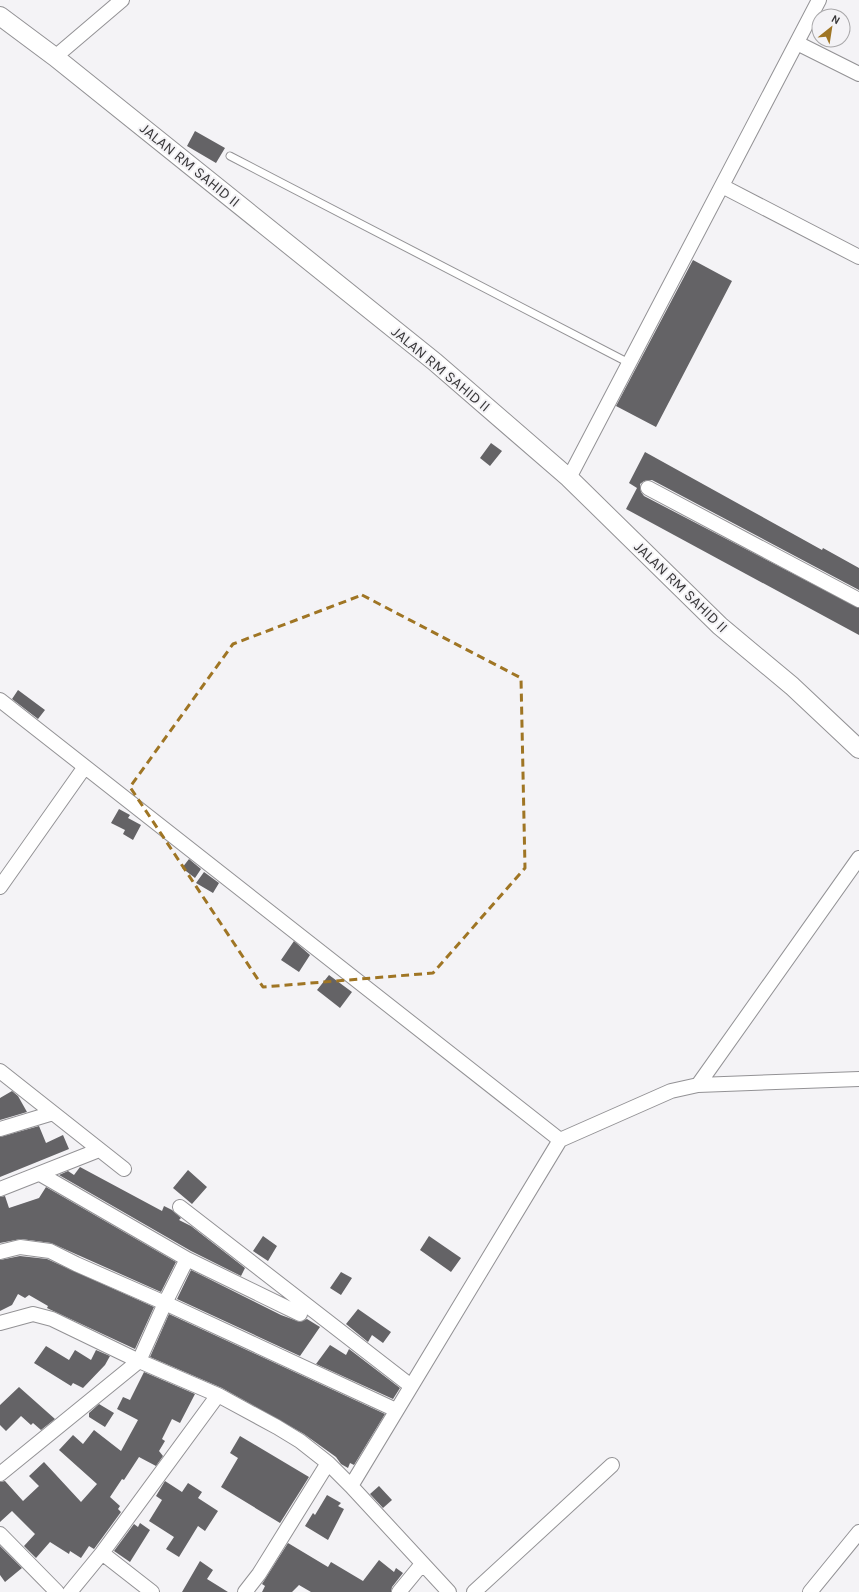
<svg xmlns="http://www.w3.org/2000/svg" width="859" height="1592" font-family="Karla,sans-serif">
	<rect width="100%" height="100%" fill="#f4f3f6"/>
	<!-- building -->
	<path fill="#646366" d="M 195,131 L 225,148 L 216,163 L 187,146 Z
		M 693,260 L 732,281 L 656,427 L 616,406 Z
		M 491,443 L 502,451 L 490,466 L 480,458 Z
		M 645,452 L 804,540 L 822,550 L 823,548 L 859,568 L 859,590 L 652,480 L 644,481 L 640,484 L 641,492 L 644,496 L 859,608 L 859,635 L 626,509 L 637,488 L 629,483 Z
		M 18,690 L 45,710 L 38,719 L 12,699 Z
		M 119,809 L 130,815 L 128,818 L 141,825 L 133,840 L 123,834 L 125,830 L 111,823 Z
		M 189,859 L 201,869 L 195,878 L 182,868 Z
		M 204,872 L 219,883 L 213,893 L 196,883 Z
		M 294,941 L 310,955 L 299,972 L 281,960 Z
		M 329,975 L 352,992 L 340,1008 L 317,990 Z
		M 12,1091 L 18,1096 L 27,1112 L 0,1120 L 0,1098 Z
		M 39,1126 L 46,1143 L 63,1135 L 69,1149 L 0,1177 L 0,1137 Z
		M 80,1167 L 162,1211 L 164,1206 L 172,1210 L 181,1218 L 179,1220 L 191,1226 L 245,1268 L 241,1276 L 191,1251 L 59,1175 L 68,1171 L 74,1175 Z
		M 188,1170 L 207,1187 L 192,1204 L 173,1188 Z
		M 46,1187 L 176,1262 L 161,1292 L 51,1243 L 21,1239 L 0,1243 L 0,1197 L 5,1196 L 9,1208 L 39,1198 Z
		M 263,1236 L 277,1246 L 268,1261 L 253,1251 Z
		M 429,1236 L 461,1258 L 451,1272 L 420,1250 Z
		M 20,1256 L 47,1259 L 154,1307 L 135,1349 L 49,1309 L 47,1308 L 48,1306 L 29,1295 L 25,1298 L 18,1294 L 12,1305 L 0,1311 L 0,1260 Z
		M 191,1270 L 281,1315 L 300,1322 L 307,1319 L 320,1327 L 300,1356 L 177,1299 Z
		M 341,1272 L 352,1278 L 341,1295 L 330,1288 Z
		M 358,1309 L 391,1332 L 383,1343 L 372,1335 L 368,1342 L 346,1324 Z
		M 169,1314 L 385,1414 L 354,1465 L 350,1463 L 348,1468 L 341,1464 L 336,1457 L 304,1434 L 222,1388 L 150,1357 Z
		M 330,1345 L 346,1355 L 349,1349 L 400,1388 L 393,1399 L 316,1364 Z
		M 46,1346 L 69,1360 L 75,1350 L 91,1360 L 96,1350 L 110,1356 L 105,1365 L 83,1388 L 73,1383 L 71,1386 L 34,1363 Z
		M 144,1372 L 195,1394 L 180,1423 L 172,1419 L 162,1439 L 165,1441 L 159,1451 L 163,1456 L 156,1466 L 139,1457 L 124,1480 L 122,1479 L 110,1497 L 120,1506 L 118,1509 L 121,1512 L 94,1549 L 89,1546 L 81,1558 L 70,1551 L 69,1554 L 50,1542 L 36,1558 L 24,1546 L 35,1534 L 12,1511 L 0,1522 L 0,1482 L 5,1481 L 23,1501 L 39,1486 L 29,1476 L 44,1462 L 81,1502 L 97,1484 L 59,1450 L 73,1435 L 83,1444 L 94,1430 L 121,1451 L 138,1420 L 117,1409 L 123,1397 L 130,1400 Z
		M 19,1387 L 55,1419 L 41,1430 L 33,1423 L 31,1425 L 21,1416 L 6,1431 L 0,1425 L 0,1405 Z
		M 99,1404 L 114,1413 L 105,1427 L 89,1417 L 89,1413 Z
		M 240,1436 L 309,1477 L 280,1523 L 221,1487 L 238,1458 L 230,1453 Z
		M 165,1481 L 182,1492 L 188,1483 L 202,1492 L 198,1498 L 218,1511 L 205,1531 L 198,1526 L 179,1557 L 166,1549 L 174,1537 L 149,1521 L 162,1500 L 156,1496 Z
		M 379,1486 L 392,1500 L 383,1508 L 370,1494 Z
		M 327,1495 L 341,1503 L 338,1506 L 344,1509 L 328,1540 L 305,1526 L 313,1513 L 315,1515 Z
		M 140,1523 L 150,1530 L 130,1562 L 114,1551 L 134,1524 L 138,1527 Z
		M 288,1543 L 328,1567 L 331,1562 L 363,1581 L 379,1560 L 394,1572 L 396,1568 L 403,1573 L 392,1587 L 391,1592 L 311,1592 L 299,1585 L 292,1592 L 262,1592 L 265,1586 L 262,1584 Z
		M 0,1546 L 22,1568 L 5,1582 L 0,1575 Z
		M 200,1561 L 213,1570 L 207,1579 L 228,1592 L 182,1592 Z"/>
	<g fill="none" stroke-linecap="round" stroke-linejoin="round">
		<!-- service casing -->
		<g stroke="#939295" stroke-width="9">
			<path id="service" d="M 230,156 L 629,363"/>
		</g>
		<!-- minor casing -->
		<g stroke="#939295" stroke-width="16">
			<path id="minor" d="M 797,43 L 859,74
				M 55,57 L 122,0
				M 722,186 L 859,257
				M 569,478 L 819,0
				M 648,488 L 859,600
				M 0,700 L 560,1140
				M 0,887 L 84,768
				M 0,1071 L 124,1169
				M 698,1085 L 859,858
				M 0,1129 L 53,1113
				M 40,1174 L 187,1259 L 300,1314
				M 0,1189 L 99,1150
				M 180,1207 L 411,1386
				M 0,1252 L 20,1247 L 50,1251 L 76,1264 L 165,1303 L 396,1410
				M 0,1323 L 33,1314 L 52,1319 L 139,1361 L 218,1395 L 277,1427 L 300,1441 L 328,1463 L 351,1486 L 449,1592
				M 0,1474 L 139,1361 L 165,1303 L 187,1259
				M 351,1486 L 560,1140 L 671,1091 L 698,1085 L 859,1079
				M 0,1534 L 57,1592
				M 102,1553 L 152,1592
				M 70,1592 L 102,1553 L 218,1395
				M 245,1592 L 259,1574 L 328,1463
				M 399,1592 L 422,1564
				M 474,1592 L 612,1465
				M 810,1592 L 859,1532"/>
		</g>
		<!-- tertiary casing -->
		<g stroke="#939295" stroke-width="20">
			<path id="tertiary" d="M 0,16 L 55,57 L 435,362 L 569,478 L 720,626 L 792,686 L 859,749"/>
		</g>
		<!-- service -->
		<use href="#service" stroke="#fff" stroke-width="7"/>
		<!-- minor -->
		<use href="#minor" stroke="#fff" stroke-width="14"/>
		<!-- tertiary -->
		<use href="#tertiary" stroke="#fff" stroke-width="18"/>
	</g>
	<!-- marked area -->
	<path fill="none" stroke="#9f7524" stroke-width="3" stroke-dasharray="8 5" stroke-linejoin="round" d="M 362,595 L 521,678 L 525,868 L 433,973 L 263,987 L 130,787 L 233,644 Z"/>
	<g text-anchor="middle" stroke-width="4" stroke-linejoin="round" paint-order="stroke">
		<!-- street labels -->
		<g font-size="15" fill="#383739" stroke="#f4f3f6">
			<text transform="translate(190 165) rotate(39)" y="5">JALAN RM SAHID II</text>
			<text transform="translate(441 369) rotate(40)" y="5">JALAN RM SAHID II</text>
			<text transform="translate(681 587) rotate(44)" y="5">JALAN RM SAHID II</text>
		</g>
	</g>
	<!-- north arrow -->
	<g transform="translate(831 28) rotate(30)"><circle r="19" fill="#f4f3f6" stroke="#a9a8aa"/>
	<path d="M0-3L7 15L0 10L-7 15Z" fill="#9f7524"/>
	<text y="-6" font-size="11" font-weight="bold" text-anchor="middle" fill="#383739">N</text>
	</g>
</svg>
